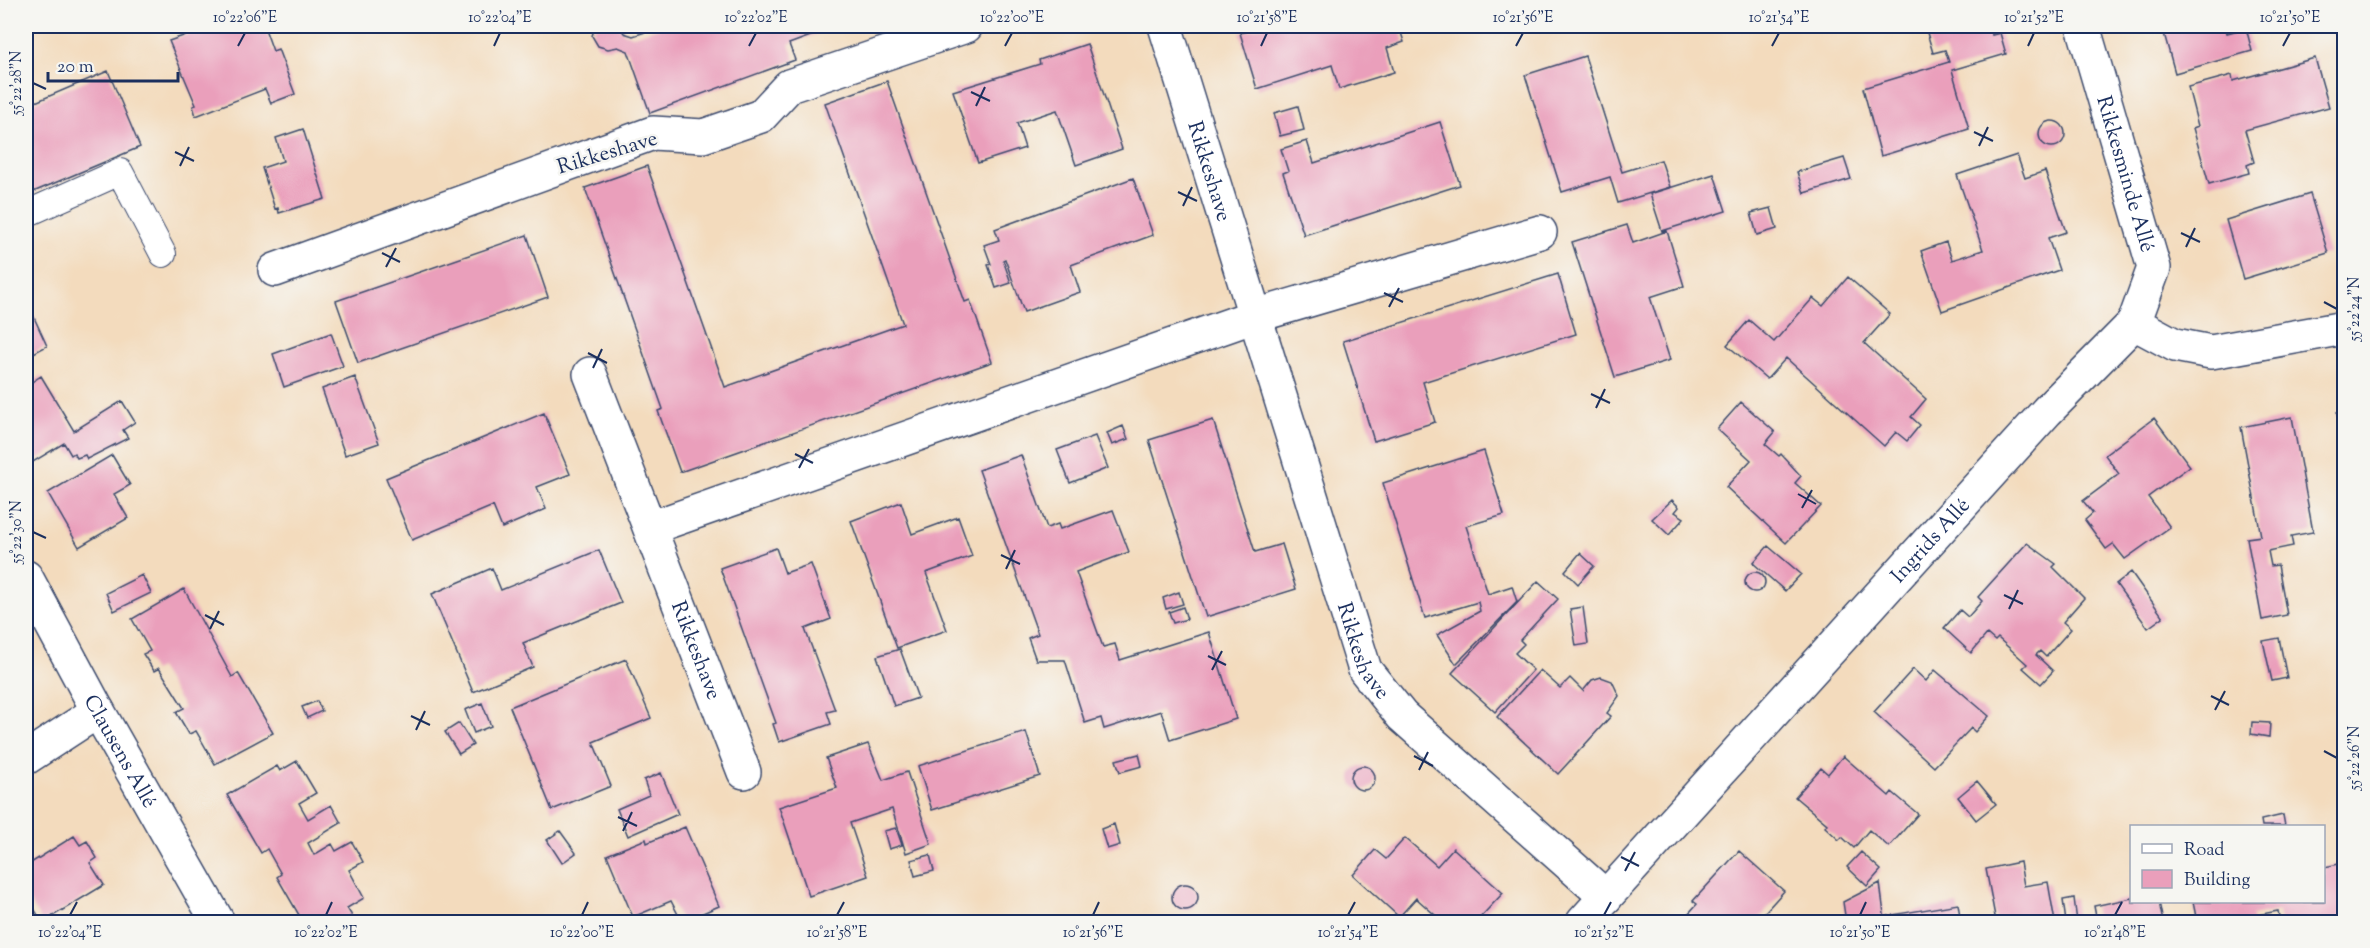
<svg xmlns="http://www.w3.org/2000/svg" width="2370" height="948" font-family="'Sorts Mill Goudy',serif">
	<rect width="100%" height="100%" fill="#f6f6f2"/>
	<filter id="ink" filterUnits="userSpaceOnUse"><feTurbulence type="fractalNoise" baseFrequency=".0167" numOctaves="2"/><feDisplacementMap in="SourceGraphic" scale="12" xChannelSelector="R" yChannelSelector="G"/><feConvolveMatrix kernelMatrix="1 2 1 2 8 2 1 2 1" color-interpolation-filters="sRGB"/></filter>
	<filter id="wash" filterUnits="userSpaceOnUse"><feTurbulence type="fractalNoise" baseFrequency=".008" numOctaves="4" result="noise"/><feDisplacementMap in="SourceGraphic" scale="24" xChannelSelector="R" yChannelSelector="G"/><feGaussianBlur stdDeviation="1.35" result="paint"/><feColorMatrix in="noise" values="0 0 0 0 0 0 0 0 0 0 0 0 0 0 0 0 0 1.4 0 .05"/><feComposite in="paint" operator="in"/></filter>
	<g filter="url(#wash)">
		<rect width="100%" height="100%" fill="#f3dbbd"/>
		<g id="blocks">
			<!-- building -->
			<path fill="#ea9fbb" d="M 198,26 L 264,26 L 273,51 L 278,49 L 295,94 L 271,103 L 265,89 L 196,116 L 193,106 L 196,105 L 169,41 L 200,30 Z
				M 595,26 L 619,26 L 624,33 L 633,36 L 664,26 L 822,26 L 824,31 L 789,44 L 795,60 L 650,113 L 628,51 L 618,47 L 608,49 L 598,46 L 592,36 Z
				M 1264,26 L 1399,26 L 1404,42 L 1387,48 L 1394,72 L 1339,89 L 1332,65 L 1257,89 L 1240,33 Z
				M 1925,26 L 1989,26 L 1992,35 L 2000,33 L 2006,54 L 1952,70 L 1969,129 L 1881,156 L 1863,88 L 1949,62 L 1945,50 L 1933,53 Z
				M 2162,26 L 2225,26 L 2227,33 L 2246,28 L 2252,51 L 2175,73 Z
				M 2344,30 L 2344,50 L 2343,50 L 2337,32 Z
				M 1087,44 L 1122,149 L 1076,165 L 1057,110 L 1017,123 L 1025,148 L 978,163 L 953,91 L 1040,64 L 1039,60 Z
				M 1585,56 L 1622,172 L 1661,160 L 1670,187 L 1618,203 L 1610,177 L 1562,192 L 1525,75 Z
				M 2315,58 L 2329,107 L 2245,130 L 2254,162 L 2247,165 L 2249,173 L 2209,184 L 2193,128 L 2198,126 L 2188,87 L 2232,75 L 2233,81 Z
				M 108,71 L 140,147 L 26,195 L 26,106 Z
				M 887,81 L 965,302 L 970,300 L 992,362 L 680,472 L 658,411 L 663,409 L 585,188 L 647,166 L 725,387 L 903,324 L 825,103 Z
				M 1298,106 L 1304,130 L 1280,136 L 1274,113 Z
				M2039 134a13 13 0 1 1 26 0a13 13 0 1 1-26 0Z
				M 1440,122 L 1460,185 L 1304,235 L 1283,173 L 1288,171 L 1281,149 L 1307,141 L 1314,163 Z
				M 303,129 L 325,199 L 279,213 L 278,208 L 275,209 L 262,168 L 283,161 L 276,138 Z
				M 2017,155 L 2025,178 L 2045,171 L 2066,232 L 2048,238 L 2059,270 L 1942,311 L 1921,251 L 1946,242 L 1952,260 L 1983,250 L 1957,175 Z
				M 1844,158 L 1851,179 L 1804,193 L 1797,172 Z
				M 1714,174 L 1726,211 L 1662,231 L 1650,194 Z
				M 1133,178 L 1153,235 L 1071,265 L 1080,292 L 1024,312 L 1005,259 L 1003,260 L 1011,283 L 996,288 L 988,265 L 991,264 L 984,245 L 999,240 L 995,229 Z
				M 2310,194 L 2328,253 L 2243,279 L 2226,220 Z
				M 1771,208 L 1777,229 L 1757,235 L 1751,213 Z
				M 1627,225 L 1633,243 L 1667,231 L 1684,286 L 1650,297 L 1670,360 L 1615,377 L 1572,242 Z
				M 527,235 L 548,297 L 358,363 L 336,301 Z
				M 1558,274 L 1576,334 L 1423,382 L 1435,422 L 1374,441 L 1343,341 Z
				M 1848,277 L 1890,314 L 1864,343 L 1926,399 L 1911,417 L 1920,425 L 1907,441 L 1896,432 L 1884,446 L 1786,358 L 1767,379 L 1727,345 L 1749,320 L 1774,342 L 1813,298 L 1823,306 Z
				M 26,300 L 47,346 L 26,357 Z
				M 331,333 L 343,366 L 284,387 L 273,354 Z
				M 41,376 L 74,431 L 122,401 L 135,422 L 123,430 L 128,438 L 87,459 L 85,455 L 77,458 L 74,453 L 71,455 L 64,443 L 28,465 L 26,460 L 26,386 Z
				M 355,377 L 379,443 L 345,455 L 322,389 Z
				M 1741,402 L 1775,432 L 1765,444 L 1779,456 L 1781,454 L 1801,476 L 1795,483 L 1821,506 L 1786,543 L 1726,487 L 1751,460 L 1717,429 Z
				M 2344,412 L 2344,450 L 2343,450 L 2337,413 Z
				M 544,413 L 570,474 L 537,487 L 546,509 L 502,528 L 493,506 L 412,540 L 386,478 Z
				M 2292,417 L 2313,532 L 2291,536 L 2293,546 L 2268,551 L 2271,566 L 2278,565 L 2287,615 L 2262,620 L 2247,538 L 2261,536 L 2241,427 Z
				M 2154,418 L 2190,466 L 2148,497 L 2170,527 L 2125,559 L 2113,544 L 2106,549 L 2085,520 L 2093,513 L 2083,501 L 2119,474 L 2105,455 Z
				M 1213,420 L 1255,552 L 1282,544 L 1296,589 L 1206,617 L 1149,440 Z
				M 1123,426 L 1128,439 L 1112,445 L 1107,433 Z
				M 1095,436 L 1108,468 L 1070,483 L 1057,450 Z
				M 1484,451 L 1504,515 L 1466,526 L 1488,594 L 1512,586 L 1517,602 L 1456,664 L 1437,635 L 1480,611 L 1478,602 L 1425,618 L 1383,483 Z
				M 112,455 L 130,485 L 114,494 L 128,518 L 79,547 L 48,493 Z
				M 1021,455 L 1047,528 L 1058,524 L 1060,529 L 1113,510 L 1129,552 L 1076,572 L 1103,647 L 1115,644 L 1120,660 L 1209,632 L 1236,719 L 1170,740 L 1161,711 L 1104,729 L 1101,718 L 1085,723 L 1065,660 L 1036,660 L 1028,638 L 1038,634 L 979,470 Z
				M 1672,500 L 1679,507 L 1675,512 L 1684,518 L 1669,535 L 1652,519 Z
				M 901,502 L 912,534 L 958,517 L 972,556 L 926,573 L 947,630 L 897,648 L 851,521 Z
				M 2027,543 L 2056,564 L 2053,567 L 2084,598 L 2063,622 L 2071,629 L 2046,657 L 2040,651 L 2036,655 L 2053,671 L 2041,684 L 2023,668 L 2027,664 L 1998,638 L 1995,641 L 1987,634 L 1971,653 L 1944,628 L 1960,610 L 1968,617 L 1982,601 L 1978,597 Z
				M 1768,546 L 1801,574 L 1785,591 L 1753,563 Z
				M 776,548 L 785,573 L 811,564 L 831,619 L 805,629 L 835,710 L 827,712 L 831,724 L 779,742 L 773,724 L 776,723 L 720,568 Z
				M 599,550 L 621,603 L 523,643 L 533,667 L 473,692 L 432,594 L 492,568 L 501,590 Z
				M 1580,553 L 1594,566 L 1578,584 L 1565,571 Z
				M 2131,572 L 2163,617 L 2148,628 L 2116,584 Z
				M1745 582a10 10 0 1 1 20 0a10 10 0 1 1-20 0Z
				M 142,575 L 151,593 L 114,611 L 106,593 Z
				M 1538,581 L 1558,599 L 1520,640 L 1524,644 L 1515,653 L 1533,670 L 1495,712 L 1452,673 Z
				M 184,589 L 232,677 L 238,673 L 273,733 L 215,764 L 196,731 L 189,734 L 176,712 L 184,708 L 159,668 L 154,671 L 143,654 L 150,651 L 132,619 Z
				M 1179,592 L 1183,604 L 1166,609 L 1163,598 Z
				M 1183,607 L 1187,619 L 1173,623 L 1169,612 Z
				M 1583,607 L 1588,644 L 1576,646 L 1570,609 Z
				M 2279,638 L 2287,678 L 2272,681 L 2263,641 Z
				M 900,649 L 918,698 L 894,706 L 877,656 Z
				M 626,659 L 651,718 L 593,742 L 611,786 L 552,810 L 510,707 Z
				M 1913,669 L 1926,681 L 1935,670 L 1989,716 L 1975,732 L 1971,728 L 1934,767 L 1874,712 Z
				M 1540,670 L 1560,688 L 1570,678 L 1583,691 L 1592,680 L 1601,677 L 1612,681 L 1619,696 L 1607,713 L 1611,716 L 1558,774 L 1497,717 Z
				M 317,701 L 322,711 L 307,718 L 302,707 Z
				M 482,703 L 491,726 L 474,733 L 465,710 Z
				M 2252,722 L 2270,723 L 2269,737 L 2251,734 Z
				M 459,723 L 473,745 L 459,754 L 445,732 Z
				M 1026,732 L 1040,776 L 932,810 L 918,766 Z
				M 868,744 L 883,780 L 907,772 L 931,844 L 906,853 L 892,809 L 850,823 L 868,876 L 809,896 L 779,807 L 837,788 L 826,758 Z
				M 1139,754 L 1142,766 L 1120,772 L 1116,760 Z
				M 1843,756 L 1889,796 L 1892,792 L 1918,814 L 1889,847 L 1869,830 L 1854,848 L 1842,837 L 1839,840 L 1825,827 L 1827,824 L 1795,797 L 1821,768 L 1828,774 Z
				M 297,761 L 316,793 L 299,803 L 308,819 L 331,805 L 341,823 L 308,843 L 314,855 L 332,844 L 336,851 L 352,842 L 363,862 L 349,870 L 364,898 L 347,908 L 352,916 L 341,922 L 333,922 L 330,918 L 322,922 L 303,922 L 277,877 L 281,874 L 267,849 L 261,853 L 227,795 L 277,766 L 280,771 Z
				M1351 778a12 12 0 1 1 24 0a12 12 0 1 1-24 0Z
				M 661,773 L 678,814 L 628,836 L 617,809 L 649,795 L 644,780 Z
				M 1977,781 L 1996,804 L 1976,820 L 1958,797 Z
				M 2283,815 L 2285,826 L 2262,826 L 2261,820 Z
				M 1114,824 L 1120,845 L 1107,849 L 1101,829 Z
				M 685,827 L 719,906 L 682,922 L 671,901 L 633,917 L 607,855 L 646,839 L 647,843 Z
				M 896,828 L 902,845 L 889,849 L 884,831 Z
				M 560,831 L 576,853 L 562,863 L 547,840 Z
				M 74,836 L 80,845 L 87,841 L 97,858 L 90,863 L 104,885 L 43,922 L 37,922 L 41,920 L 26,896 L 26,866 Z
				M 1405,838 L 1437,866 L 1453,848 L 1503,893 L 1476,922 L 1443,922 L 1416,898 L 1399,917 L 1353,875 L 1375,850 L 1386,859 Z
				M 1739,851 L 1784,891 L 1756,922 L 1700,922 L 1689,913 L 1697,904 L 1693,901 Z
				M 1861,852 L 1881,870 L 1867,886 L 1847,867 Z
				M 930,855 L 934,871 L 915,876 L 911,860 Z
				M 2020,862 L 2024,886 L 2048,882 L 2055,922 L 1996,922 L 1986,869 Z
				M 2344,863 L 2344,919 L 2337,920 L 2338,922 L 2280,922 L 2278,911 L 2252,916 L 2253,922 L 2197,922 L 2193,902 L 2324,902 L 2324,867 Z
				M 1880,883 L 1885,922 L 1846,922 L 1843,902 Z
				M1172 897a13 13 0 1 1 26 0a13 13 0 1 1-26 0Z
				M 2074,898 L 2077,922 L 2066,922 L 2063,900 Z
				M 2132,898 L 2132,902 L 2159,902 L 2163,922 L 2097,922 L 2094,906 Z
				M 1958,904 L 1961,922 L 1887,922 L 1886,916 Z"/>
		</g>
	</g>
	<g filter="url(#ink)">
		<use href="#blocks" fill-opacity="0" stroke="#3b496c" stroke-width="1.5"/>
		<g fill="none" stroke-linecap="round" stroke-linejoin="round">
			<!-- service casing -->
			<g stroke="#3b496c" stroke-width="28">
				<path id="service" d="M 26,214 L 120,172 L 163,254"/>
			</g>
			<!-- minor casing -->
			<g stroke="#3b496c" stroke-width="36">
				<g id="minor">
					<path id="s1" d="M 1165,26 L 1365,670 L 1402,716 L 1606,897"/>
					<path id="s2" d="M 2083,26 L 2154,268 L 2134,323"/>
					<path d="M 275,270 L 653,133 L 703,136 L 761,116 L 789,86 L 966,26"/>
					<path id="s3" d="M 590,374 L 744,772"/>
					<path d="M 650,528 L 1255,316 L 1540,232"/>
					<path id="s4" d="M 26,577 L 98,711 L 218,922"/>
					<path d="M 26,758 L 98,711"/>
					<path id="s5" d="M 1583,922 L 2047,411 L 2134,323 L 2175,345 L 2211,352 L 2344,328"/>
				</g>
			</g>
			<!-- service -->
			<use href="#service" stroke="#fff" stroke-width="26"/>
			<!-- minor -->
			<use href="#minor" stroke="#fff" stroke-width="33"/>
		</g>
	</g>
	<!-- ticks -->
	<path fill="none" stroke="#1b2f5e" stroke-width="2" d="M 238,46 L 245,33M 494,46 L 500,33M 749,46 L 756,33M 1005,46 L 1012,33M 1261,46 L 1267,33M 1516,46 L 1523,33M 1772,46 L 1779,33M 2028,46 L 2034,33M 2283,46 L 2290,33M 33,83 L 46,89M 971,92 L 990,101M 976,106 L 985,87M 1974,132 L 1993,141M 1979,146 L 1988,127M 175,152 L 194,161M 180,166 L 189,147M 1178,192 L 1197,201M 1183,206 L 1192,187M 2181,233 L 2200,242M 2186,247 L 2195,228M 382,253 L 400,262M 386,267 L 396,248M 1384,293 L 1403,302M 2324,302 L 2337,309M 1389,307 L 1399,288M 588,353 L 607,363M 593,368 L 602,349M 1591,394 L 1610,403M 1596,408 L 1605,389M 795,454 L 813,463M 799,468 L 809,449M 1798,494 L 1816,504M 1802,508 L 1812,490M 33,532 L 46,538M 1001,555 L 1020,564M 1006,569 L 1015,550M 2004,595 L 2023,604M 2009,609 L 2018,590M 205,615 L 224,625M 210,629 L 219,611M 1208,656 L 1226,665M 1212,670 L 1222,651M 2211,696 L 2229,705M 2215,710 L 2225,691M 411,716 L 430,725M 416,730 L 425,711M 2324,751 L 2337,758M 1414,756 L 1433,766M 1419,770 L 1428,752M 618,817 L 637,826M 623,831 L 632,812M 1621,857 L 1639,866M 1625,871 L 1635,852M 70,915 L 77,902M 326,915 L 332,902M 582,915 L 588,902M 837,915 L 844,902M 1093,915 L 1099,902M 1348,915 L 1355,902M 1604,915 L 1611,902M 1860,915 L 1866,902M 2115,915 L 2122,902"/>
	<g text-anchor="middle" stroke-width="5" stroke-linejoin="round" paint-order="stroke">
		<!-- street labels -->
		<g font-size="21" fill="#1b2f5e" stroke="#f6f6f2">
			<text transform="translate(607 152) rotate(-17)" y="7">Rikkeshave</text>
			<text dy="7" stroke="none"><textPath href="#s1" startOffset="152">Rikkeshave</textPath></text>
			<text dy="7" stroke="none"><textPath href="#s2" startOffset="154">Rikkesminde Allé</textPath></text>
			<text dy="7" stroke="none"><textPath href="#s5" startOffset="516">Ingrids Allé</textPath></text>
			<text dy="7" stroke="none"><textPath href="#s1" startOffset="656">Rikkeshave</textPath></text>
			<text dy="7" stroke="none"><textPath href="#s3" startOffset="296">Rikkeshave</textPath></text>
			<text dy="7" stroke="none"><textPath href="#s4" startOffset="198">Clausens Allé</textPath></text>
		</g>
	</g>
	<!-- margin -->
	<rect width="2370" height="948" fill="none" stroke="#f6f6f2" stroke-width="66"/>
	<!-- legend -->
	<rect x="2130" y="825" width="195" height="78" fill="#f6f6f2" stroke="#9ea6b7" stroke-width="1.5"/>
	<rect x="2142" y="844" width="30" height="9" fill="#ffffff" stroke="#9ea6b7" stroke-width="1.5"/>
	<text x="2184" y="855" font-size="18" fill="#1b2f5e">Road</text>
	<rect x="2142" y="870" width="30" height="18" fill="#ea9fbb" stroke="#9ea6b7" stroke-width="1.5"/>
	<text x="2184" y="885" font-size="18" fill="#1b2f5e">Building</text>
	<!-- scale -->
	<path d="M48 72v9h130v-9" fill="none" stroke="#1b2f5e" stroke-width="3"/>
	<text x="57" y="72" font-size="18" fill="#1b2f5e" stroke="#f6f6f2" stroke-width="4.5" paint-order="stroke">20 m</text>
	<rect x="33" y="33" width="2304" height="882" fill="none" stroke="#1b2f5e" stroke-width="2"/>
	<g font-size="15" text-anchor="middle" fill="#1b2f5e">
		<text x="245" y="22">10°22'06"E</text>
		<text x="500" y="22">10°22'04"E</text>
		<text x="756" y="22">10°22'02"E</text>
		<text x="1012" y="22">10°22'00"E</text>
		<text x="1267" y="22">10°21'58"E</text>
		<text x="1523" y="22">10°21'56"E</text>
		<text x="1779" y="22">10°21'54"E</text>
		<text x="2034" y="22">10°21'52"E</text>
		<text x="2290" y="22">10°21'50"E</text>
		<text transform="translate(16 83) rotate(-90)" y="5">55°22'28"N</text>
		<text transform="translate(2354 309) rotate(-90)" y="5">55°22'24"N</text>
		<text transform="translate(16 532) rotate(-90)" y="5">55°22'30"N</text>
		<text transform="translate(2354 758) rotate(-90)" y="5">55°22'26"N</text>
		<text x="70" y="937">10°22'04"E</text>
		<text x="326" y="937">10°22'02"E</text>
		<text x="582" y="937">10°22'00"E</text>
		<text x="837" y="937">10°21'58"E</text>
		<text x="1093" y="937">10°21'56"E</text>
		<text x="1348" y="937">10°21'54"E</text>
		<text x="1604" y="937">10°21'52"E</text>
		<text x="1860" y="937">10°21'50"E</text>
		<text x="2115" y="937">10°21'48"E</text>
	</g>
</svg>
